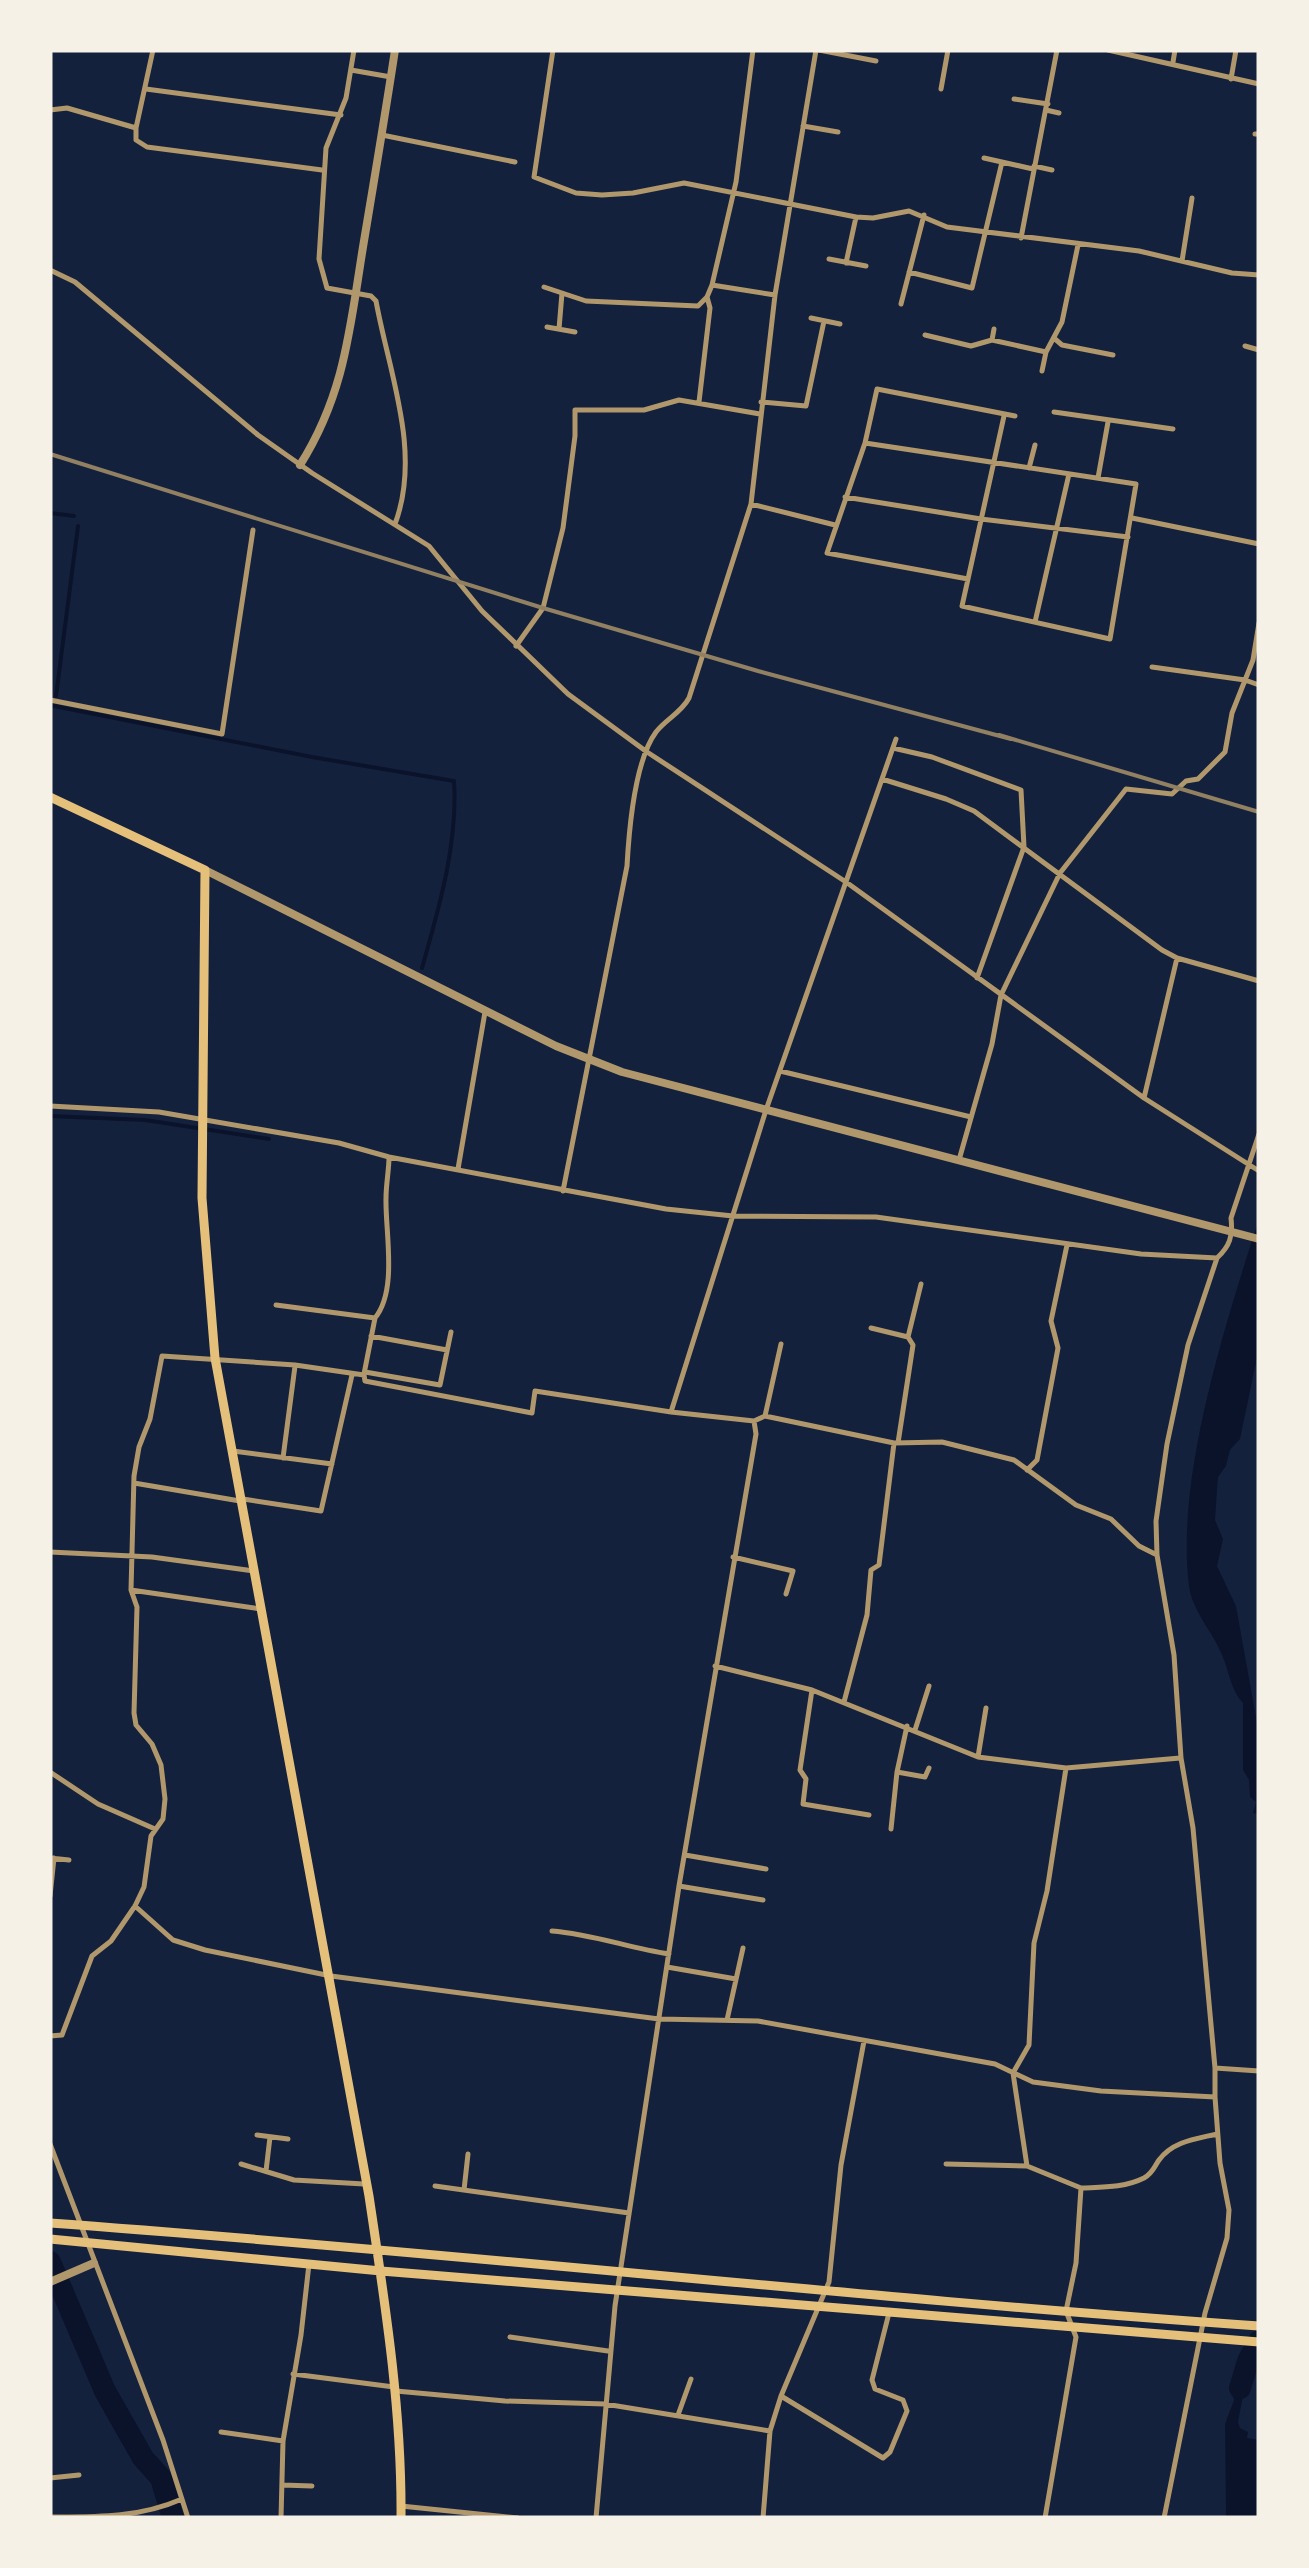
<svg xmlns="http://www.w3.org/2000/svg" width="1309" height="2568" font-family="'IBM Plex Sans',sans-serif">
	<rect width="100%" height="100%" fill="#14213d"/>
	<!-- water -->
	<path fill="#0b132b" d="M 1259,1219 L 1259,1348 L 1240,1439 L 1230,1450 L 1226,1466 L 1218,1477 L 1215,1520 L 1223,1539 L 1217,1566 L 1236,1606 L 1259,1734 L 1259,1814 L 1253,1813 L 1256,1802 L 1250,1797 L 1249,1780 L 1243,1770 L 1243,1703 C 1231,1691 1229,1671 1222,1655 C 1213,1632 1192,1611 1189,1586 C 1175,1479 1226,1321 1259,1219 Z
		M 1240,2358 L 1255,2359 L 1248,2370 L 1238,2422 L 1240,2428 L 1248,2432 L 1247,2438 L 1259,2440 L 1259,2518 L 1226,2518 L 1225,2424 L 1234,2400 L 1232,2394 Z"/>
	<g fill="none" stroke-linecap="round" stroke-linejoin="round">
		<!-- stream -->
		<path stroke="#0b132b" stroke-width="4" d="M 50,513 L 74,516
			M 56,696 L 78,526
			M 54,706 L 312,757 L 454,781 C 458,844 439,908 422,968
			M 50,1116 L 145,1120 L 269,1139"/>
		<!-- river -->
		<path stroke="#0b132b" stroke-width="22" d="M 50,2262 L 105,2391 L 143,2458 L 161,2478 L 173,2518
			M 1240,2388 L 1248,2361 L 1259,2341"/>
		<!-- minor -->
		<path stroke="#b1986c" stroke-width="5" d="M 153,50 L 136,128 L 136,140 L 147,147 L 322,170
			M 354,50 L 346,98 L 326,148 L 319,259 L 327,288 L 371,296 L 376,301 C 389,373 422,452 395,524
			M 553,50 L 534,177 L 576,193 L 602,195 L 633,193 L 684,183 L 856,217 L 873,218 L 909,211 L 947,227 L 1139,251 L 1232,273 L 1259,275
			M 819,50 L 876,61
			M 1108,50 L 1259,84
			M 1173,62 L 1175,50
			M 351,70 L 391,77
			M 1231,79 L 1236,50
			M 146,89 L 341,115
			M 941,89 L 948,50
			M 1014,99 L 1048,104
			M 50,110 L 67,108 L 136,128
			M 1046,110 L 1059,113
			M 803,126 L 838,132
			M 1255,134 L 1259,134
			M 382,135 L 515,162
			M 984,158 L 1033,169
			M 1034,166 L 1052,170
			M 1021,238 L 1057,50
			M 829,259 L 866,266
			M 1182,261 L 1192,198
			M 846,263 L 856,217
			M 50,270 L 75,282 L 258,435 L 312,473 L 429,546 L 482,611 L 568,694 L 647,752 L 846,882 L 1144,1098 L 1259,1171
			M 909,272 L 972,288 L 1002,162
			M 712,285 L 736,182 L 753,50
			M 544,287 L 586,301 L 698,306 L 707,297 L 712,285 L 775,295
			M 901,304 L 924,215
			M 811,318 L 840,324
			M 547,327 L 575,332
			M 559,329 L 562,293
			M 925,335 L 971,346 L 992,340 L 1046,352 L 1062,322 L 1078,245
			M 1055,339 L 1062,345 L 1113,355
			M 992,340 L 994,329
			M 1245,346 L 1259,350
			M 1042,371 L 1046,352
			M 699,402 L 710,308 L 707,297
			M 761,402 L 806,406 L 824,321
			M 1054,412 L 1173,429
			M 865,443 L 1136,484 L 1110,639 L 962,606 L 968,579 L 827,553 Z
			M 865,443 L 877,389 L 1015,416
			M 1029,468 L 1035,445
			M 1098,478 L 1108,422
			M 845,497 L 981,519 L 1128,537
			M 751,504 L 835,525
			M 1132,518 L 1259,544
			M 968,579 L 1004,416
			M 1035,622 L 1069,474
			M 516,646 L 543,608 L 563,528 L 575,436 L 575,410 L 644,410 L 679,400 L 760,414
			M 1152,667 L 1245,680 L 1259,685
			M 50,700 L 222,734 L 253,530
			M 893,748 L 932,757 L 1021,790 L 1024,847 L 977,978
			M 882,779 L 946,799 L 974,811 L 1162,950 L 1177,958 L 1259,981
			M 780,1071 L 971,1117
			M 1144,1098 L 1177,958
			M 50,1106 L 159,1112 L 339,1143 L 389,1157 L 666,1209 L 733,1216 L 876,1217 L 1141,1254 L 1217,1258 C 1230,1246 1233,1236 1231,1218 L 1259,1134
			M 959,1160 L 992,1044 L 1001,995 L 1060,873 L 1126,789 L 1172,794 L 1186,781 L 1198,779 L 1225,752 L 1232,713 L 1253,660 L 1259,623
			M 458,1169 L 485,1012
			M 563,1191 L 627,866 C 629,830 634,762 656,732 C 666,719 681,713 689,698 L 751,504 L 775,295 L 816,50
			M 276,1305 L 375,1318 L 364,1374
			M 375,1318 C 398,1290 385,1231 386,1198 C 386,1184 389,1170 389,1157
			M 871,1328 L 908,1337
			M 371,1336 L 447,1350
			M 365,1372 L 440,1385 L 451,1332
			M 765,1416 L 781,1344
			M 754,1421 L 765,1416 L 894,1443 L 942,1442 L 1014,1460 L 1076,1505 L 1111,1519 L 1139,1546 L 1157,1555
			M 898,1443 L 913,1345 L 908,1337 L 921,1284
			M 233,1451 L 332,1464
			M 283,1458 L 295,1366
			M 1027,1470 L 1037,1460 L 1058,1348 L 1051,1321 L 1067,1245
			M 134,1483 L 240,1501
			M 243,1499 L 321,1511 L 352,1375
			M 50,1552 L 152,1557 L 254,1571
			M 733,1557 L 793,1571 L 786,1594
			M 131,1590 L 261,1609
			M 715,1666 L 812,1690 L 978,1757 L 1066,1768 L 1180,1758
			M 812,1690 L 800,1770 L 806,1779 L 803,1804 L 869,1815
			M 844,1702 L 867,1615 L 871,1570 L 879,1565 L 894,1443
			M 915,1730 L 929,1686
			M 978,1757 L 986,1708
			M 50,1772 L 98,1804 L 155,1829
			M 897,1772 L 925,1777 L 929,1768
			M 891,1829 L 897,1772 L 907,1726
			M 685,1855 L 766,1869
			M 50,1858 L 69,1860
			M 679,1886 L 763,1900
			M 50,1896 L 54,1858
			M 135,1906 L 173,1940 L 205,1950 L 331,1976 L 659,2019 L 758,2021 L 995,2064 L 1033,2082 L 1101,2091 L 1215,2097 L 1215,2068 L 1259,2071
			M 552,1931 C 592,1934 629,1948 669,1954
			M 667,1967 L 736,1979
			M 727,2020 L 743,1948
			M 50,2036 L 62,2035 L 92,1956 L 111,1941 L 135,1906 L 144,1887 L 151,1836 L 163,1819 L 165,1799 L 161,1765 L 152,1744 L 136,1725 L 134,1713 L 137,1607 L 131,1590 L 134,1476 L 139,1447 L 150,1419 L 162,1356 L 295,1365 L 364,1375 L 365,1381 L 532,1413 L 535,1391 L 671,1412
			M 1215,2068 L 1193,1828 L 1181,1758 L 1174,1655 L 1157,1555 L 1156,1521 L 1167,1444 L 1188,1345 L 1217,1258
			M 257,2135 L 288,2139
			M 50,2144 L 163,2440 L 188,2518
			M 241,2164 L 294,2180 L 364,2184
			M 946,2164 L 1027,2166
			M 266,2171 L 270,2137
			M 435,2186 L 629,2213
			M 1081,2188 C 1102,2187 1124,2188 1144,2178 C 1153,2173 1154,2167 1159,2160 C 1173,2141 1196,2139 1217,2134
			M 464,2190 L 468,2154
			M 510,2337 L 608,2351
			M 293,2374 L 394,2387
			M 396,2391 L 505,2401 L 605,2404 L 770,2431 L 781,2396 L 829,2282 L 841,2165 L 864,2041
			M 781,2396 L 883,2458 L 890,2452 L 907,2411 L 903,2400 L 875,2389 L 872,2380 L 889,2313
			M 678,2415 L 691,2379
			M 221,2432 L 283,2441
			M 50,2478 L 79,2475
			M 282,2485 L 312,2486
			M 401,2506 L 518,2518
			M 50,2517 C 96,2517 139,2518 182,2499
			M 281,2518 L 283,2441 L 301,2335 L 309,2264
			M 596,2518 L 615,2306 L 679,1886 L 756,1434 L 754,1421 L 671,1412 L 766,1110 L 896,739
			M 763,2518 L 770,2431
			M 1045,2518 L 1076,2337 L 1066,2311 L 1076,2263 L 1081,2188 L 1027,2166 L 1013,2073 L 1029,2045 L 1034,1943 L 1047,1891 L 1066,1768
			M 1164,2518 L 1205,2313 L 1227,2238 L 1229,2210 L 1220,2163 L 1215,2097"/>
		<!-- tertiary -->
		<path stroke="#b1986c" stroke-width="8" d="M 300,465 C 345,394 350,327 363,247 C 374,181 385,116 395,50
			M 205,870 L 556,1046 L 622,1072 L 1259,1239
			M 50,2282 L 94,2263"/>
		<!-- primary -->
		<path stroke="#e5c07b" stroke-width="9" d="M 50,797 L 205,870 L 202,1198 L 215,1358 L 369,2196 C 385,2303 402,2410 401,2518
			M 50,2223 C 453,2252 855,2298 1259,2326
			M 50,2239 L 381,2271 L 1259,2342"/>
		<!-- rail -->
		<path stroke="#918062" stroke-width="4" d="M 50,454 L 543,608 L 758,671 L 1011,739
			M 999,735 L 1259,812"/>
	</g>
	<!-- border -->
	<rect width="1309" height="2568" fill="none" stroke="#f6f1e7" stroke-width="105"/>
</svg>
